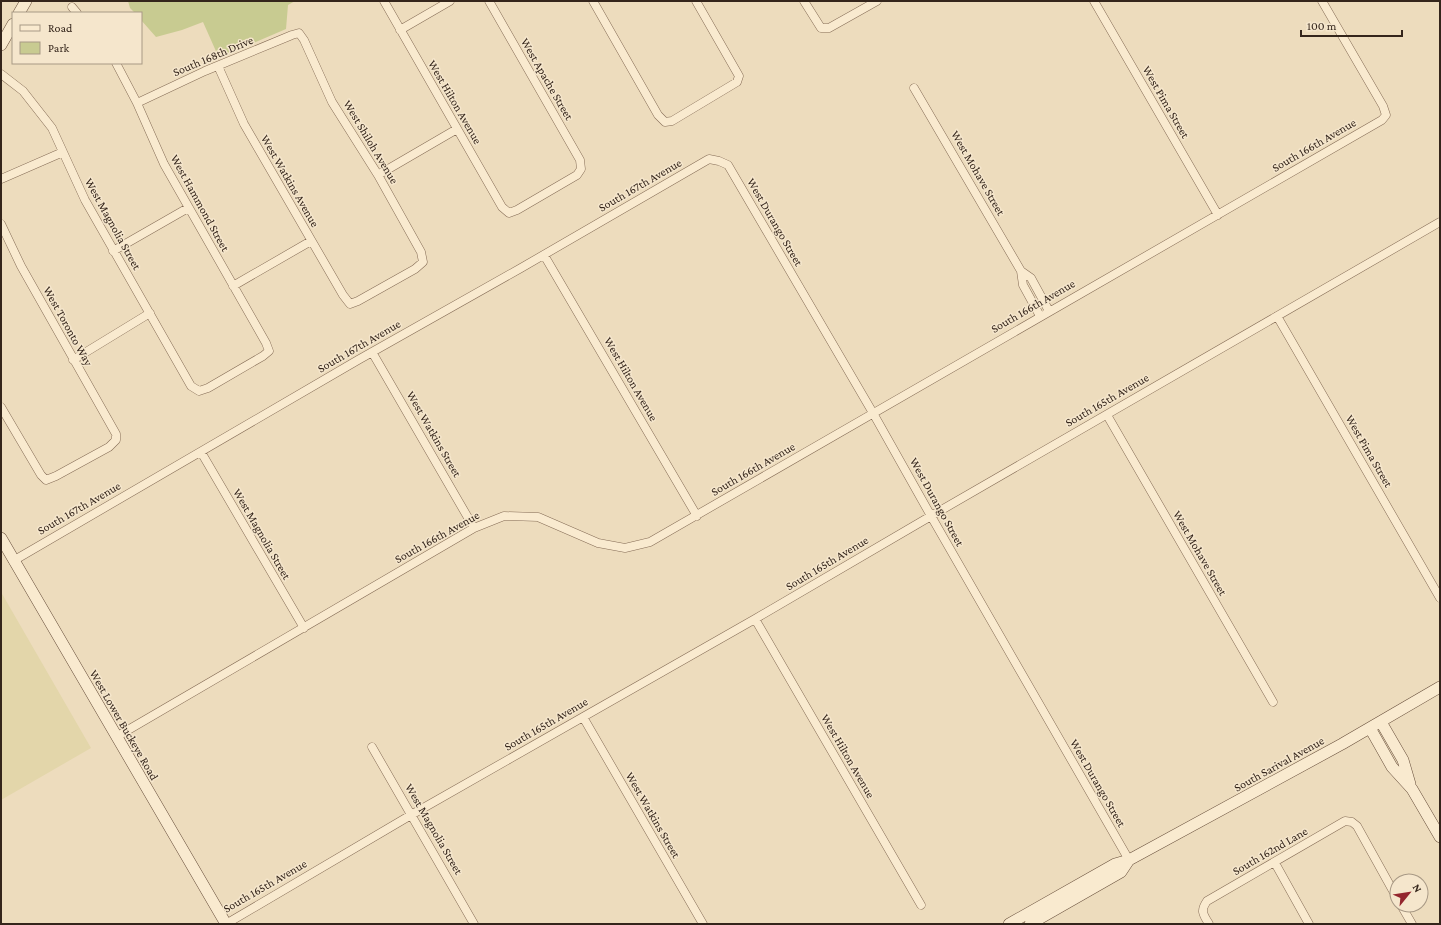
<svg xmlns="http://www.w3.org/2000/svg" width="1441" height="925" font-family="'Crimson Pro',serif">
	<rect width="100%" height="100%" fill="#eddcbd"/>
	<!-- farmland -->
	<path fill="#e3d6aa" d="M 1,592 L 91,748 L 1,800 Z"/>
	<!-- green -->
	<path fill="#c8cb91" d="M 128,1 L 295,1 L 288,5 L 286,29 L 219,58 L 203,22 L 182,30 L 156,37 L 141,20 L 141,13 L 135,13 L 130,8 Z"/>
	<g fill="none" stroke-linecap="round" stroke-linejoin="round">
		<!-- street casing -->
		<g stroke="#856c56" stroke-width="9">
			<path id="street" d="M 384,1 L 502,207 L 509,213 L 517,210 L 577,175 L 581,169 L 580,160 L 489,1
				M 593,1 L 658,115 L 665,122 L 672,121 L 737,82 L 739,76 L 696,1
				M 804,1 L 821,28 L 829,28 L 877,1
				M 1094,1 L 1218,215
				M 72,7 L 77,13
				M 400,30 L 450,1
				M 1,74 L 23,91 L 52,128 L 85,200 L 191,386 L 199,391 L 208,388 L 263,356 L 269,351 L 266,343 L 164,164 L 137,103 L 116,63
				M 914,88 L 1021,271 L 1023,285 L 1040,316
				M 137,103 L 205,71 L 292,35 L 299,33 L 304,40 L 332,102 L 378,175 L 421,252 L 423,262 L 415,269 L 358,301 L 350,304 L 343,295 L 244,124 L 218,66
				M 378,175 L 457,129
				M 1,179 L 63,152
				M 1,224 L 21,266 L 116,434 L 116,440 L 109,447 L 56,476 L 46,480 L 41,475 L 1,407
				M 113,251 L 188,208
				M 544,255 L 697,516
				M 1021,271 L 1031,278 L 1049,311
				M 233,286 L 311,241
				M 1277,316 L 1440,598
				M 372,352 L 474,528
				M 73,360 L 150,313
				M 1107,415 L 1273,702
				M 201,452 L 304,628
				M 13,561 L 358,360 L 521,268 L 709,159 L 719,161 L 728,165 L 873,413 L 931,516 L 1129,860
				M 755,619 L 921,905
				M 583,717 L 703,924
				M 116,737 L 474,528 L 504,516 L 538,517 L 598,543 L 625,548 L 650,542 L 1382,120 L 1386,115 L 1383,106 L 1322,1
				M 372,747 L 474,924
				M 1275,863 L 1309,924
				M 1401,905 L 1412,924
				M 226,924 L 411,815 L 755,619 L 931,516 L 1440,222
				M 1209,924 C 1203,914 1200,911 1207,901 L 1345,821 L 1352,822 L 1357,826 L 1397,898"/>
		</g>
		<!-- secondary casing -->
		<g stroke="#664d3a" stroke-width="12">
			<path id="secondary" d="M 19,13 L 26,1
				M 1,45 L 13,24
				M 1,538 L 226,924
				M 1381,722 L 1403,760 L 1410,784
				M 1370,728 L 1392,767 L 1412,789 L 1440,837
				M 1009,924 L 1115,864 L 1129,860 L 1342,744 L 1440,687
				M 1030,924 L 1121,872 L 1129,860"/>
		</g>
		<!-- street -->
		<use href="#street" stroke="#f9eacf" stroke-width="8"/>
		<!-- secondary -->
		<use href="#secondary" stroke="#f9eacf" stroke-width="11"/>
	</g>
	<g text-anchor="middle" stroke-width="3" stroke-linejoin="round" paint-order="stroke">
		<!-- street labels -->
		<g font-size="12" fill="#34251b" stroke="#f5e6cc">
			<text transform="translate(213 56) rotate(-23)" y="4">South 168th Drive</text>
			<text transform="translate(547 79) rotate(60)" y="4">West Apache Street</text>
			<text transform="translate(455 102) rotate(60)" y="4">West Hilton Avenue</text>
			<text transform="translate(1166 102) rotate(60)" y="4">West Pima Street</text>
			<text transform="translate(371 142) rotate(59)" y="4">West Shiloh Avenue</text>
			<text transform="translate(1314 145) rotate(-30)" y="4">South 166th Avenue</text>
			<text transform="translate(978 173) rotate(60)" y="4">West Mohave Street</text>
			<text transform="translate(290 181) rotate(60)" y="4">West Watkins Avenue</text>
			<text transform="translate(640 185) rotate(-30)" y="4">South 167th Avenue</text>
			<text transform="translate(200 203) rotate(61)" y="4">West Hammond Street</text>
			<text transform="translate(775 222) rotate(60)" y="4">West Durango Street</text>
			<text transform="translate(113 224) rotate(61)" y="4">West Magnolia Street</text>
			<text transform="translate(1033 306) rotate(-30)" y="4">South 166th Avenue</text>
			<text transform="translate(68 326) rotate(61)" y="4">West Toronto Way</text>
			<text transform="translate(359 346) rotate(-30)" y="4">South 167th Avenue</text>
			<text transform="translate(631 379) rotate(60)" y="4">West Hilton Avenue</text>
			<text transform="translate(1107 400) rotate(-30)" y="4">South 165th Avenue</text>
			<text transform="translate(434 434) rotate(60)" y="4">West Watkins Street</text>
			<text transform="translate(1369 451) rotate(60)" y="4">West Pima Street</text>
			<text transform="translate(753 469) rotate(-30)" y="4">South 166th Avenue</text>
			<text transform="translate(937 502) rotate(61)" y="4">West Durango Street</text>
			<text transform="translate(79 508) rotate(-30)" y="4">South 167th Avenue</text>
			<text transform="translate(262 534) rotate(60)" y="4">West Magnolia Street</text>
			<text transform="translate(437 537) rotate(-29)" y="4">South 166th Avenue</text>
			<text transform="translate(1200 553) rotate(60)" y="4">West Mohave Street</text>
			<text transform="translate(827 563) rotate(-31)" y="4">South 165th Avenue</text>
			<text transform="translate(546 724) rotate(-30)" y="4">South 165th Avenue</text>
			<text transform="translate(124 725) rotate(60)" y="4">West Lower Buckeye Road</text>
			<text transform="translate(848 756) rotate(60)" y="4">West Hilton Avenue</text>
			<text transform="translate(1279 764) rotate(-29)" y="4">South Sarival Avenue</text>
			<text transform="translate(1098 783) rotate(60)" y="4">West Durango Street</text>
			<text transform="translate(653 815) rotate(60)" y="4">West Watkins Street</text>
			<text transform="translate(434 829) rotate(60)" y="4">West Magnolia Street</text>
			<text transform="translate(1270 851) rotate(-30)" y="4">South 162nd Lane</text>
			<text transform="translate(265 886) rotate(-30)" y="4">South 165th Avenue</text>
		</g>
	</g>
	<!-- border -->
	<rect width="1441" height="925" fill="none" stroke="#34251b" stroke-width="4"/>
	<!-- legend -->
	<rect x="12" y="12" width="130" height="52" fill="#f5e6cc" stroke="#a89985"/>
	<rect x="20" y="25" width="20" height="6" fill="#f9eacf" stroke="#a89985"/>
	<text x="48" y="32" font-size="12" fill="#34251b">Road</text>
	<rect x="20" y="42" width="20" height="12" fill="#c8cb91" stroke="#a89985"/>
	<text x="48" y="52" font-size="12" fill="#34251b">Park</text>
	<!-- north arrow -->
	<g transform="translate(1409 893) rotate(60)"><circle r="19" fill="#f5e6cc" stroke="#a89985"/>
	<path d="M0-3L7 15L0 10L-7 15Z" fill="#94262e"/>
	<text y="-6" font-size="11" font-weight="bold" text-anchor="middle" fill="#34251b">N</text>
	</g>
	<!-- scale -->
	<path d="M1301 30v6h101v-6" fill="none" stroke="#34251b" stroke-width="2"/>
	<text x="1307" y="30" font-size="12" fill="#34251b" stroke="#f5e6cc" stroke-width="3" paint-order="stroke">100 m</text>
</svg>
